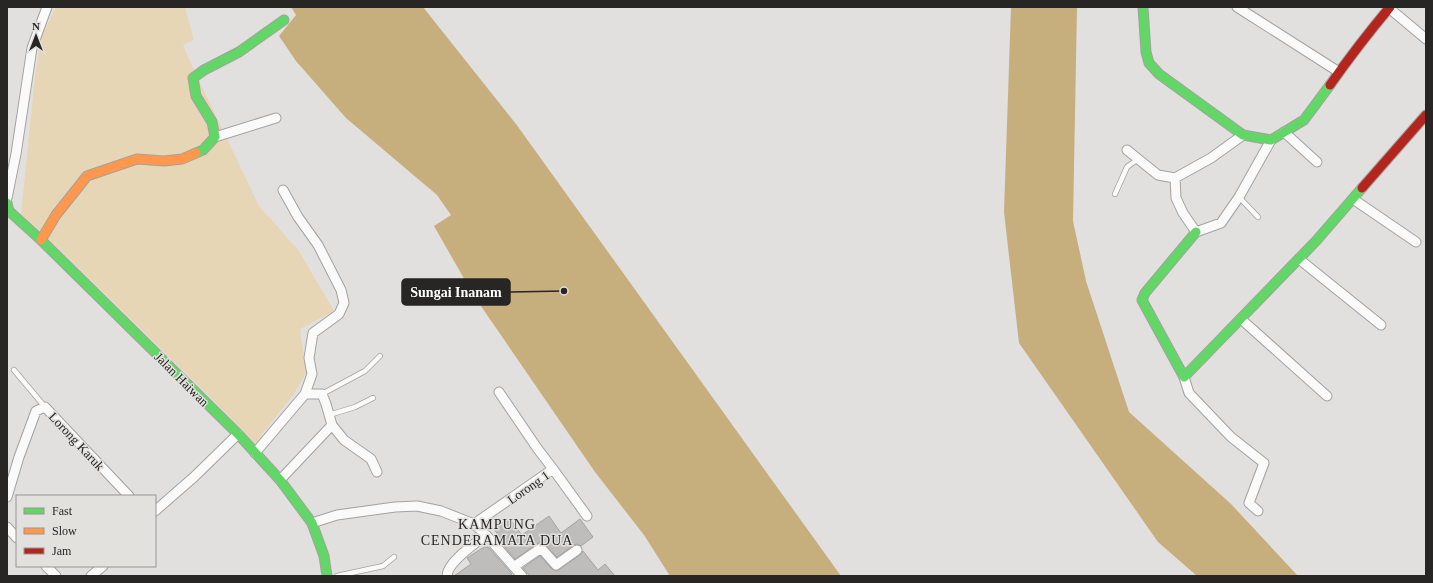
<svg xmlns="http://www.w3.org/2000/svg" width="1433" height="583" font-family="'Times New Roman',serif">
	<rect width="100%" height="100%" fill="#e1e0de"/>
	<!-- green -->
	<path fill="#e6d6b5" d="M 56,7 L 185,7 L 194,40 L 183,45 L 193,68 L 259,206 L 299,251 L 334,311 L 300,329 L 306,373 L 294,394 L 262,434 L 254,450 L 243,430 L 45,235 L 21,214 L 35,76 L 42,36 Z"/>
	<!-- water -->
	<path fill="#c6ae7d" d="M 291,7 L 423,7 L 516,124 L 841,576 L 670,576 L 644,535 L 595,472 L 474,296 L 434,226 L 451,215 L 437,195 L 346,118 L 296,61 L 279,36 L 296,15 Z
		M 1011,7 L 1077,7 L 1073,221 L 1086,281 L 1129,412 L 1231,504 L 1298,576 L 1197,576 L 1158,542 L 1019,343 L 1004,212 Z"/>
	<!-- building -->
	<path fill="#bebdbc" stroke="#a4a4a3" d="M 549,516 L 561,533 L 580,519 L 593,537 L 581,546 L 577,544 L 574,545 L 557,557 L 545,544 L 540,542 L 515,559 L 504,546 L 506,546 L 494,529 L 509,518 L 522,535 Z
		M 484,547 L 488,547 L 512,574 L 509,576 L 454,576 L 471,564 L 467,558 Z
		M 583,551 L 598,570 L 605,564 L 615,576 L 530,576 L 523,568 L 540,556 L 552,569 L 557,571 L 580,555 Z"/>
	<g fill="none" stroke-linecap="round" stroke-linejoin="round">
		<!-- lane casing -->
		<g stroke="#a3a2a0" stroke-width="6">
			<path id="lane" d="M 1115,194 L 1127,167 L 1138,159
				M 1239,197 L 1258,217
				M 14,370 L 45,407
				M 322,394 L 365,371 L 380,356
				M 329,415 L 355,407 L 373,398
				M 337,576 L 383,566 L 394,557"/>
		</g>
		<!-- street casing -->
		<g stroke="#a3a2a0" stroke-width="11">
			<path id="street" d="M 1237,7 L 1339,72
				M 1389,8 L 1426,39
				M 1284,132 L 1317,162
				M 1243,135 L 1211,158 L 1175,178 L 1176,198 L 1183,213 L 1196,232 L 1221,223 L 1239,197 L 1271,140
				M 215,137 L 276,118
				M 1127,150 L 1158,175 L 1175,178
				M 7,198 L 16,154 L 32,48 L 47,7
				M 1353,199 L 1416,242
				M 1299,259 L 1381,325
				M 1241,319 L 1327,396
				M 1184,377 L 1189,393 L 1231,437 L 1264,463 L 1249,503 L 1258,511
				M 499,392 L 537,448 L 553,469
				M 305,394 L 322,394 L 326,404 L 332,425 L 344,440 L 371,459 L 377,472
				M 255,453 L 305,394 L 312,374 L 309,358 L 313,333 L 339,314 L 344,303 L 341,290 L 318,245 L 298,217 L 283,190
				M 280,480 L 332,425
				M 7,497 L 19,457 L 36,411 L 45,407 L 129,496
				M 155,511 L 194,477 L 238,434
				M 312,523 L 337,515 L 395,507 L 417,506 L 441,511 L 474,524 L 486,535 L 522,576
				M 474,524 L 553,469 L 587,516
				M 7,527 L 17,538
				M 46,566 L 56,576
				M 515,566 L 541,548 L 556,565 L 577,550
				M 91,576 L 103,566
				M 447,576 C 447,562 476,543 486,535"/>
		</g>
		<!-- fast casing -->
		<g stroke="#a3a2a0" stroke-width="11">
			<path id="fast" d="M 1143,7 L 1146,52 L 1149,63 L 1159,74 L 1243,135 L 1271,140 L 1304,120 L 1330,85
				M 196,153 L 203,150 L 215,137 L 212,122 L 196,96 L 193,78 L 204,70 L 239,52 L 284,20
				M 7,203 L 9,211 L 41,240 L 238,434 L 280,480 L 312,523 L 324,556 L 327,576
				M 1196,232 L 1145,293 L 1142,300 L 1184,377 L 1316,241 L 1362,188"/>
		</g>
		<!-- slow casing -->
		<g stroke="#a3a2a0" stroke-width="11">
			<path id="slow" d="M 41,240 L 56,215 L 87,176 L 137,159 L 164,161 L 182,159 L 196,153"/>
		</g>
		<!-- jam casing -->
		<g stroke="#a3a2a0" stroke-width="11">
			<path id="jam" d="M 1330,85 C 1349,58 1369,32 1390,7
				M 1362,188 L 1426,115"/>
		</g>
		<!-- lane -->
		<use href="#lane" stroke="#fafafa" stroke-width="4.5"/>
		<!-- street -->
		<use href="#street" stroke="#fafafa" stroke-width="9"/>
		<!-- fast -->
		<use href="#fast" stroke="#63d668" stroke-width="9"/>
		<!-- slow -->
		<use href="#slow" stroke="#ff974d" stroke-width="9"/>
		<!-- jam -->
		<use href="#jam" stroke="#b3261e" stroke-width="9"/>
	</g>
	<g text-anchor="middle" stroke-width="3" stroke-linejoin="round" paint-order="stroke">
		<!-- street labels -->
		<g font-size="13" fill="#272625" stroke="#e2e1dd">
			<text transform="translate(182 379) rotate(45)" y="5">Jalan Haiwan</text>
			<text transform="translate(77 441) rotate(47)" y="5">Lorong Karuk</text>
			<text transform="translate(528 487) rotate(-35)" y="5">Lorong 1</text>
		</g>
		<!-- neighbourhood labels -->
		<g font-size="14" letter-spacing="1" fill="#272625" stroke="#e2e1dd">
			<text x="497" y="529">KAMPUNG<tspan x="497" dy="16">CENDERAMATA DUA</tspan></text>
		</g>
	</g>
	<!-- callouts -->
	<path fill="none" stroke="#272625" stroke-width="1.5" d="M564 291L510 292"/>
	<circle fill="#272625" stroke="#e2e1dd" stroke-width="1.5" cx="564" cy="291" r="4"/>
	<rect fill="#272625" stroke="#272625" stroke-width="1.5" x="402" y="279" width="108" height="26" rx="4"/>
	<g font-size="14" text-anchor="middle" font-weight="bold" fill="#fff">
		<text x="456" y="297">Sungai Inanam</text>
	</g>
	<!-- border -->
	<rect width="1433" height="583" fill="none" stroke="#272625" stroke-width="16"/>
	<!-- legend -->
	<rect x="16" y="495" width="140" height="72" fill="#e2e1dd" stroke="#979693"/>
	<rect x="24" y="508" width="20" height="6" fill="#63d668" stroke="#979693"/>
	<text x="52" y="515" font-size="12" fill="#272625">Fast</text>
	<rect x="24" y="528" width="20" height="6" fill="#ff974d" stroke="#979693"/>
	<text x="52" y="535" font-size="12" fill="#272625">Slow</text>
	<rect x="24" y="548" width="20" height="6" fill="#b3261e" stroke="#979693"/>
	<text x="52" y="555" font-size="12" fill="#272625">Jam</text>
	<!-- north arrow -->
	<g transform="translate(36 36)" stroke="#e2e1dd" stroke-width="3" paint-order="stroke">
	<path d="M0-3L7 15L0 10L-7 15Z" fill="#272625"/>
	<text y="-6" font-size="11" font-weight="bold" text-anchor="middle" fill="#272625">N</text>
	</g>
</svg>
